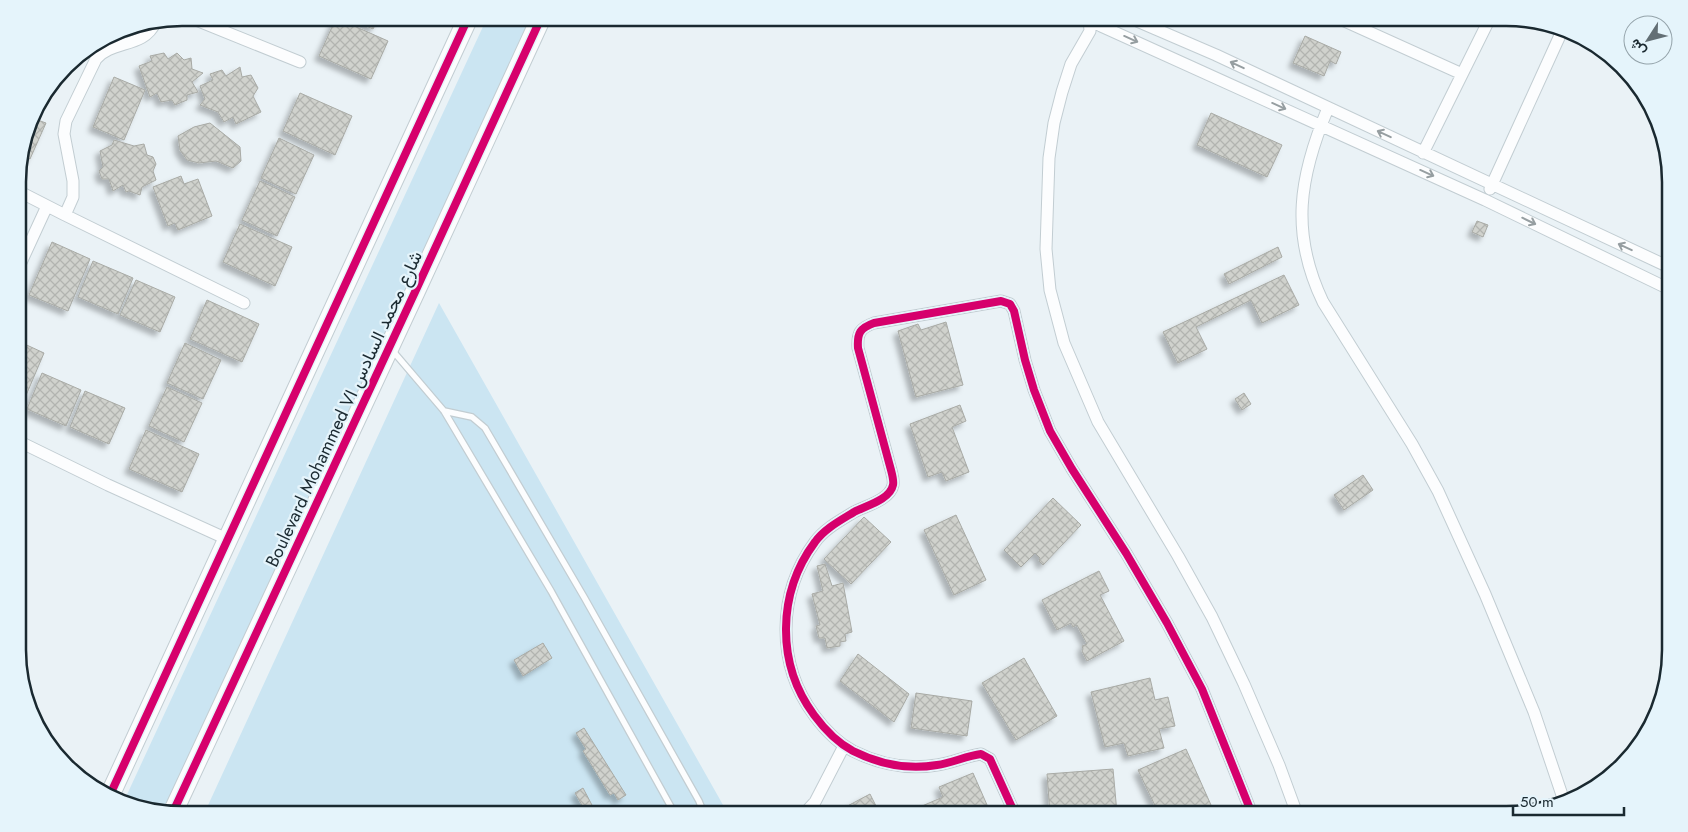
<svg xmlns="http://www.w3.org/2000/svg" width="1688" height="832" font-family="Jost,Vazirmatn,sans-serif">
	<defs>
		<pattern id="building-cross-hatch" width="8" height="8" patternUnits="userSpaceOnUse" patternTransform="scale(1.25)"><rect width="8" height="8" fill="#d0d2cd"/><path d="M0 0l8 8M0 8l8-8" fill="none" stroke="#b2b4b0"/></pattern>
		<filter id="shadow"><feDropShadow dx="-4.5" dy="4.5" stdDeviation="2.5" flood-color="#0004"/></filter>
	</defs>
	<rect width="100%" height="100%" fill="#eaf2f6"/>
	<!-- green -->
	<path fill="#cbe5f2" d="M 487,18 L 531,18 L 166,811 L 124,801 Z
		M 439,303 L 718,796 L 728,814 L 204,814 Z"/>
	<!-- building -->
	<path fill="url(#building-cross-hatch)" stroke="#a8aaa5" filter="url(#shadow)" d="M 336,18 L 388,41 L 371,79 L 319,56 Z
		M 348,18 L 379,18 L 373,29 Z
		M 1305,36 L 1341,52 L 1336,64 L 1330,61 L 1324,76 L 1293,63 Z
		M 164,53 L 168,59 L 177,53 L 184,60 L 191,58 L 192,69 L 203,73 L 192,82 L 198,92 L 187,95 L 187,100 L 175,105 L 172,100 L 161,102 L 157,93 L 150,97 L 139,66 L 152,61 L 150,56 Z
		M 240,67 L 242,77 L 251,75 L 258,88 L 253,96 L 261,112 L 236,124 L 233,117 L 224,122 L 218,112 L 200,105 L 205,99 L 200,86 L 213,80 L 210,74 L 222,70 L 226,76 Z
		M 114,77 L 145,90 L 124,140 L 93,127 Z
		M 300,93 L 352,116 L 335,155 L 283,131 Z
		M 1211,113 L 1282,145 L 1267,177 L 1197,145 Z
		M 32,118 L 46,123 L 30,159 L 22,156 Z
		M 210,123 L 240,147 L 241,161 L 233,168 L 216,161 L 199,163 L 187,160 L 180,150 L 178,136 L 194,127 Z
		M 279,138 L 314,155 L 296,194 L 261,178 Z
		M 114,140 L 134,146 L 144,144 L 147,155 L 153,157 L 156,164 L 153,171 L 156,180 L 142,187 L 140,195 L 129,191 L 126,192 L 123,185 L 113,191 L 109,179 L 102,179 L 99,171 L 103,167 L 100,151 L 112,145 Z
		M 181,176 L 184,184 L 198,179 L 212,216 L 178,230 L 175,223 L 168,226 L 153,187 Z
		M 260,181 L 295,197 L 277,236 L 242,220 Z
		M 1477,221 L 1488,225 L 1483,237 L 1472,232 Z
		M 240,224 L 292,247 L 275,286 L 223,262 Z
		M 52,242 L 90,259 L 68,311 L 29,295 Z
		M 1278,247 L 1282,257 L 1229,284 L 1224,274 Z
		M 93,261 L 133,278 L 118,314 L 78,297 Z
		M 1284,275 L 1299,305 L 1262,323 L 1251,300 L 1196,327 L 1207,349 L 1178,363 L 1163,332 Z
		M 136,280 L 175,297 L 160,332 L 120,315 Z
		M 207,300 L 259,324 L 242,362 L 190,339 Z
		M 946,322 L 963,385 L 916,397 L 898,331 L 918,324 L 921,330 Z
		M 18,341 L 44,353 L 22,405 L 18,404 Z
		M 185,343 L 221,360 L 203,399 L 167,383 Z
		M 42,373 L 81,390 L 66,426 L 27,409 Z
		M 167,387 L 202,403 L 184,442 L 149,426 Z
		M 85,391 L 125,408 L 109,444 L 70,427 Z
		M 1244,393 L 1251,404 L 1242,410 L 1235,399 Z
		M 960,405 L 966,421 L 952,427 L 969,472 L 946,481 L 942,472 L 928,477 L 910,424 Z
		M 146,430 L 199,454 L 182,492 L 129,469 Z
		M 1363,475 L 1373,490 L 1344,510 L 1334,495 Z
		M 1053,498 L 1081,525 L 1043,565 L 1039,561 L 1040,558 L 1035,553 L 1021,567 L 1004,550 Z
		M 956,515 L 986,580 L 954,595 L 924,530 Z
		M 864,517 L 891,542 L 851,584 L 824,559 Z
		M 825,564 L 832,586 L 843,583 L 852,632 L 845,634 L 846,641 L 840,642 L 840,646 L 827,648 L 825,638 L 819,638 L 816,626 L 820,625 L 812,594 L 823,591 L 817,566 Z
		M 1099,571 L 1109,591 L 1100,595 L 1124,641 L 1087,661 L 1082,651 L 1083,649 L 1082,646 L 1087,644 L 1077,625 L 1073,627 L 1071,623 L 1057,630 L 1042,600 Z
		M 543,643 L 552,658 L 523,676 L 514,660 Z
		M 858,654 L 909,694 L 894,722 L 840,681 Z
		M 1024,658 L 1057,716 L 1016,740 L 982,683 Z
		M 1150,678 L 1155,700 L 1168,697 L 1175,726 L 1159,729 L 1164,748 L 1128,756 L 1124,743 L 1105,747 L 1091,692 Z
		M 916,693 L 972,701 L 967,736 L 911,728 Z
		M 584,728 L 626,795 L 618,800 L 614,793 L 610,795 L 583,751 L 586,749 L 576,733 Z
		M 1186,749 L 1215,814 L 1159,814 L 1138,770 Z
		M 1113,769 L 1117,813 L 1050,814 L 1047,774 Z
		M 973,773 L 991,814 L 925,814 L 922,806 L 943,797 L 939,787 Z
		M 583,788 L 593,807 L 596,806 L 601,814 L 587,814 L 575,793 Z
		M 870,794 L 880,814 L 840,814 L 838,811 Z"/>
	<g fill="none" stroke-linecap="round" stroke-linejoin="round">
		<!-- lane casing -->
		<g stroke="#c2cdd2" stroke-width="8">
			<path id="lane" d="M 392,350 L 444,411 L 551,591 L 675,814
				M 444,411 L 472,417 L 485,428 L 584,597 L 699,801 L 704,814"/>
		</g>
		<!-- street casing -->
		<g stroke="#c2cdd2" stroke-width="13">
			<path id="street" d="M 191,18 L 300,62
				M 1088,18 L 1101,26 L 1485,200 L 1669,289
				M 1089,18 L 1090,31 L 1071,64 L 1062,92 L 1054,123 L 1049,158 L 1046,249 L 1050,290 L 1064,343 L 1098,422 L 1178,556 L 1212,617 L 1244,684 L 1279,765 L 1297,814
				M 1130,18 L 1216,55 L 1669,267
				M 1338,18 L 1462,74
				M 155,23 C 144,48 112,40 96,59 L 66,121 L 64,134 L 73,181 L 73,197 L 65,215 L 244,303
				M 1328,108 C 1299,177 1290,233 1323,302 L 1412,444 L 1438,491 L 1485,594 L 1534,712 L 1563,798
				M 1423,153 L 1490,18
				M 1490,189 L 1562,31
				M 18,191 L 65,215
				M 18,269 L 47,206
				M 18,441 L 108,485 L 227,539
				M 804,814 L 815,802 L 844,746
				M 1015,814 L 990,759 L 981,754 C 966,756 952,763 937,765 C 908,770 879,764 853,751 C 836,742 825,730 814,715 C 776,664 777,593 815,542 C 824,529 841,520 854,512 C 865,506 890,500 893,485 C 894,481 892,474 891,470 L 858,348 C 857,333 860,328 874,323 L 1001,301 L 1010,304 L 1014,311 L 1025,360 L 1034,390 L 1050,431 L 1072,469 L 1126,553 L 1167,623 L 1202,689 L 1252,814"/>
		</g>
		<!-- primary casing -->
		<g stroke="#c2cdd2" stroke-width="21">
			<path id="primary" d="M 109,797 L 468,18
				M 173,812 L 415,292 L 541,18"/>
		</g>
		<!-- lane -->
		<use href="#lane" stroke="#fcfdfe" stroke-width="5.5"/>
		<!-- street -->
		<use href="#street" stroke="#fcfdfe" stroke-width="11"/>
		<!-- primary -->
		<use href="#primary" stroke="#fcfdfe" stroke-width="19"/>
		<!-- cycleway casing -->
		<g stroke="#e5f4fb" stroke-width="11">
			<path id="cycleway" d="M 109,797 L 468,18
				M 173,812 L 415,292 L 541,18
				M 1015,814 L 990,759 L 981,754 C 966,756 952,763 937,765 C 908,770 879,764 853,751 C 836,742 825,730 814,715 C 776,664 777,593 815,542 C 824,529 841,520 854,512 C 865,506 890,500 893,485 C 894,481 892,474 891,470 L 858,348 C 857,333 860,328 874,323 L 1001,301 L 1010,304 L 1014,311 L 1025,360 L 1034,390 L 1050,431 L 1072,469 L 1126,553 L 1167,623 L 1202,689 L 1252,814"/>
		</g>
		<!-- cycleway -->
		<use href="#cycleway" stroke="#d6006c" stroke-width="8"/>
	</g>
	<!-- one-way arrows -->
	<defs><path id="oneway-shaft" d="M-6 0H5M1.5-3L5.5 0L1.5 3" fill="none" stroke-width="1.6" stroke-linecap="round" stroke-linejoin="round" transform="scale(1.25)"/></defs>
	<g stroke="#969ea1">
		<use href="#oneway-shaft" transform="translate(1131 39) rotate(24)"/>
		<use href="#oneway-shaft" transform="translate(1237 65) rotate(-155)"/>
		<use href="#oneway-shaft" transform="translate(1279 106) rotate(24)"/>
		<use href="#oneway-shaft" transform="translate(1384 134) rotate(-155)"/>
		<use href="#oneway-shaft" transform="translate(1427 173) rotate(24)"/>
		<use href="#oneway-shaft" transform="translate(1529 221) rotate(26)"/>
		<use href="#oneway-shaft" transform="translate(1625 247) rotate(-155)"/>
	</g>
	<g text-anchor="middle" stroke-width="4.5" stroke-linejoin="round" paint-order="stroke">
		<!-- street labels -->
		<g font-size="18" fill="#1a2930" stroke="#e5f4fb">
			<text transform="translate(344 409) rotate(-65)" y="6">Boulevard Mohammed VI شارع محمد السادس</text>
		</g>
	</g>
	<!-- crop -->
	<path d="M0 0H1688V832H0ZM182 26H1506A156 156 0 0 1 1662 182V650A156 156 0 0 1 1506 806H182A156 156 0 0 1 26 650V182A156 156 0 0 1 182 26Z" fill="#e5f4fb" fill-rule="evenodd"/>
	<path fill="none" stroke="#1a2930" stroke-width="2.5" d="M182 26H1506A156 156 0 0 1 1662 182V650A156 156 0 0 1 1506 806H182A156 156 0 0 1 26 650V182A156 156 0 0 1 182 26Z"/>
	<!-- north arrow -->
	<g transform="translate(1648 40) rotate(234)"><circle r="24" fill="#e5f4fb" stroke="#94a3aa"/>
	<path d="M0-4L9 19L0 12L-9 19Z" fill="#636f75"/>
	<text y="-8" font-size="14" font-weight="bold" text-anchor="middle" fill="#1a2930">ش</text>
	</g>
	<!-- scale -->
	<path d="M1513 807v8h111v-8" fill="none" stroke="#1a2930" stroke-width="2.5"/>
	<text x="1520" y="807" font-size="15" fill="#1a2930" stroke="#e5f4fb" stroke-width="4" paint-order="stroke">50 m</text>
</svg>
